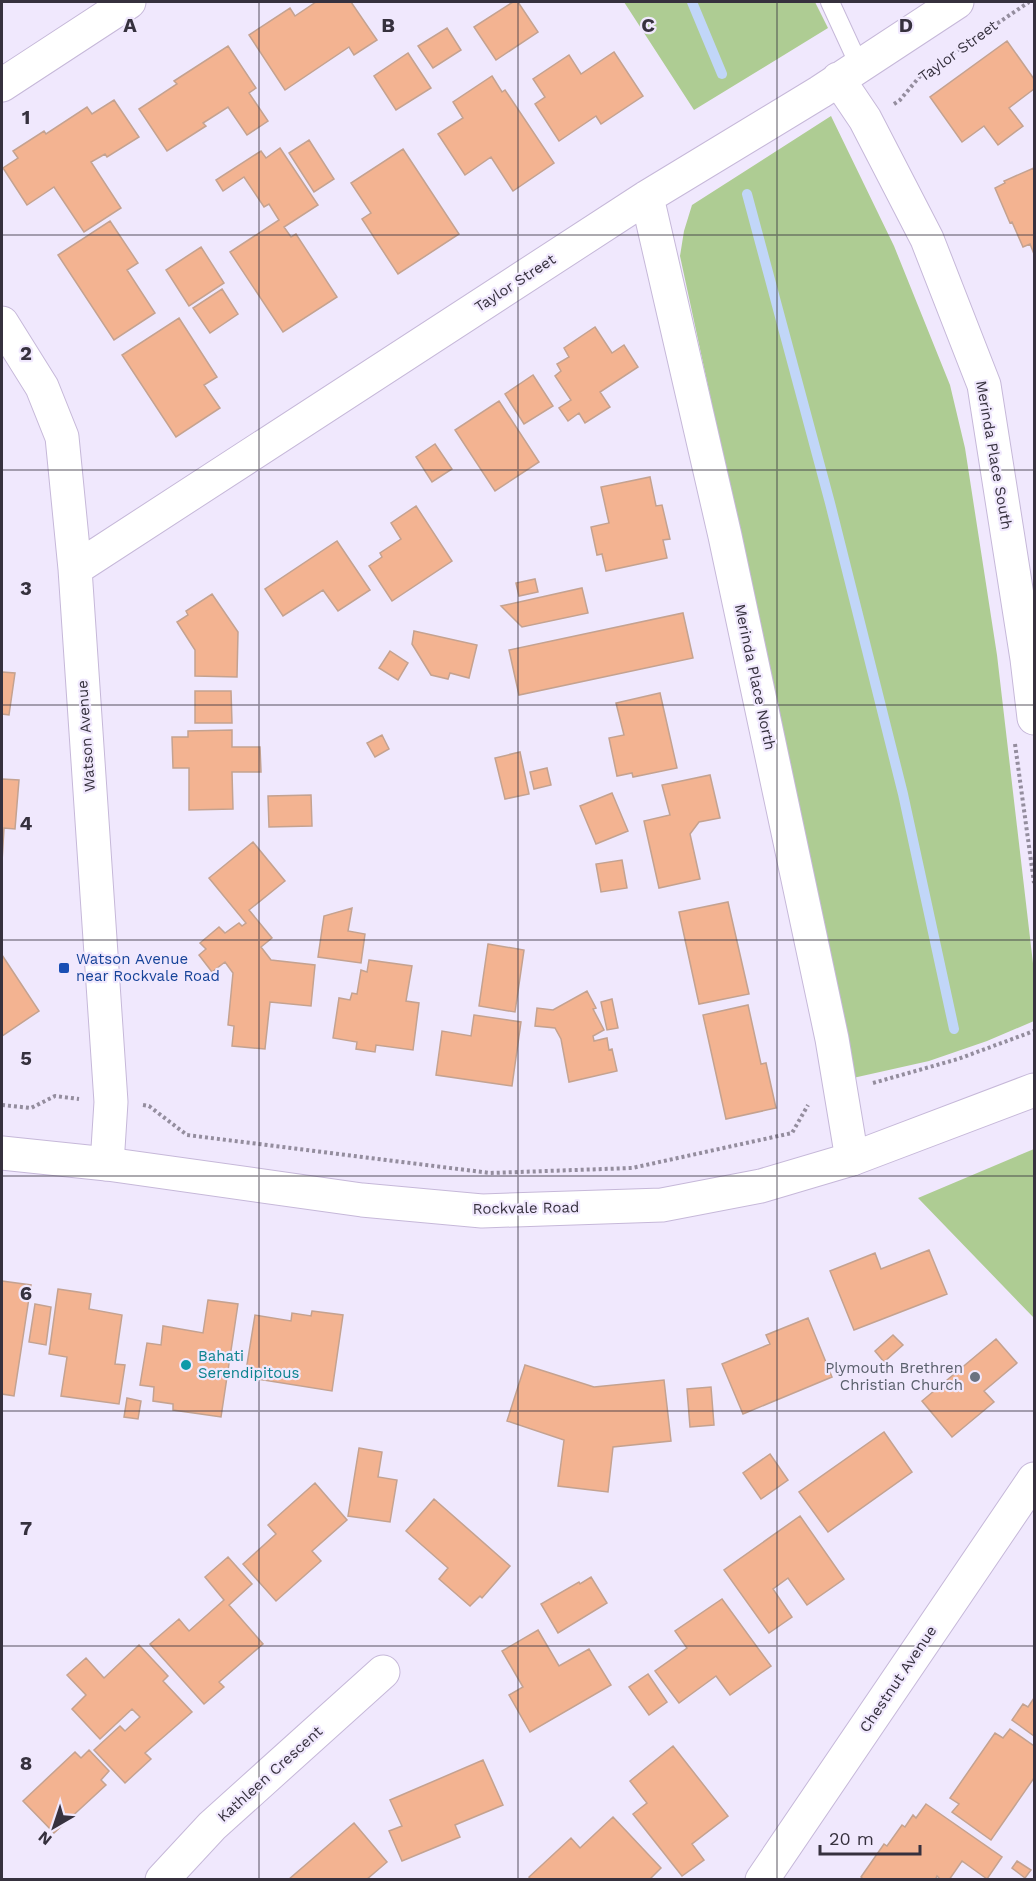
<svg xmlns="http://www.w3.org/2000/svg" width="1036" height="1881" font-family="'Work Sans',sans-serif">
	<rect width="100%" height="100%" fill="#f0e8fd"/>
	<!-- green -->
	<path fill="#aecc93" d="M 624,2 L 815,2 L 828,28 L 694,110 Z
		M 831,116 L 894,246 L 950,385 L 965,448 L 997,655 L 1034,972 L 1034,1021 L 987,1041 L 929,1061 L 853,1078 L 769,669 L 680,256 L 684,231 L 692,205 Z
		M 1034,1149 L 1034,1318 L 918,1198 Z"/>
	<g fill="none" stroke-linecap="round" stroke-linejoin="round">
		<!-- stream -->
		<path stroke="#c1d6f8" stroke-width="10" d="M 692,2 L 722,74
			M 747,194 L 830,503 L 903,794 L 954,1029"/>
	</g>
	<!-- building -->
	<path fill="#f3b391" stroke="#c4a290" stroke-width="1.5" d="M 316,2 L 351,2 L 377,40 L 354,55 L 349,47 L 285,90 L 249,35 L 290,8 L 295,16 Z
		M 513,2 L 518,2 L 538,32 L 496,60 L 474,27 Z
		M 447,28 L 461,50 L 433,68 L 418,46 Z
		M 1007,41 L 1034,79 L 1034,89 L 1009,108 L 1023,126 L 998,145 L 984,126 L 962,142 L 930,97 Z
		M 228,46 L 256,88 L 249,93 L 268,121 L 247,135 L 228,107 L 203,123 L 206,126 L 167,151 L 139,109 L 177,84 L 174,81 Z
		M 614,52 L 643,96 L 601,124 L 596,116 L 559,141 L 535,104 L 545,97 L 533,79 L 569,55 L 581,74 Z
		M 408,53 L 431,88 L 396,110 L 374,76 Z
		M 492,76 L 502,92 L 505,90 L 554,163 L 513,191 L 491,157 L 465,175 L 438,134 L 463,118 L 453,102 Z
		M 114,100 L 139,137 L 107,157 L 105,154 L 91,162 L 121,208 L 84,232 L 54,187 L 27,205 L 3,168 L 18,158 L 13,151 L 44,131 L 46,134 L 87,107 L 92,114 Z
		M 309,140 L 334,179 L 314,192 L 289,153 Z
		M 280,148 L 318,205 L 284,227 L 291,237 L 296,234 L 337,297 L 283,332 L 230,252 L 279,220 L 269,204 L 264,207 L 244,177 L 223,191 L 216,180 L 261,151 L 266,158 Z
		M 403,149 L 459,234 L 398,274 L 362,219 L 371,213 L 351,183 Z
		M 1034,168 L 1034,254 L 1030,244 L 1023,247 L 1012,222 L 1010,223 L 995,188 L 1005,183 L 1004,181 Z
		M 110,221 L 138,263 L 127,270 L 155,313 L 114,340 L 58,255 Z
		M 201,247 L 224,283 L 189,306 L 166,270 Z
		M 222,289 L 238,314 L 210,333 L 193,308 Z
		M 179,318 L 217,377 L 204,385 L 220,408 L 176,437 L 122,355 Z
		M 595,327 L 612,353 L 624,345 L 638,367 L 600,392 L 610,407 L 585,423 L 579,413 L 568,421 L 559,408 L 571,400 L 555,376 L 561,371 L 557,364 L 569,357 L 564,348 Z
		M 533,375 L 553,406 L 524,424 L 505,394 Z
		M 499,401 L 539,462 L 495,491 L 455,430 Z
		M 435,444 L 452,469 L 432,482 L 416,457 Z
		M 650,477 L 656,506 L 662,505 L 670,539 L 663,540 L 667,558 L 606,571 L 602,554 L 597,555 L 591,527 L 609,523 L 601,487 Z
		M 416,506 L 452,561 L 392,601 L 369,566 L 382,557 L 380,553 L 401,539 L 391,523 Z
		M 337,541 L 370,590 L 338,611 L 323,590 L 283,616 L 265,589 Z
		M 535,579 L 538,592 L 519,596 L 516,583 Z
		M 582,588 L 588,613 L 522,627 L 501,606 Z
		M 212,594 L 238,632 L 237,677 L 195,676 L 195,650 L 177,622 L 188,615 L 186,611 Z
		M 683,613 L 693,658 L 519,695 L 509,650 Z
		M 414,631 L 477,645 L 469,678 L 450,673 L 448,679 L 431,675 L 412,644 Z
		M 390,651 L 408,663 L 398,680 L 379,668 Z
		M 2,672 L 15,673 L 9,715 L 2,714 Z
		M 195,691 L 231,691 L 232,723 L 195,723 Z
		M 660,693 L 677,768 L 633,777 L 632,773 L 617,776 L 609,738 L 624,735 L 616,703 Z
		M 232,730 L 232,747 L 260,747 L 261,772 L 232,772 L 233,809 L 189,810 L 189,768 L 173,768 L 172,737 L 188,737 L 188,731 Z
		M 382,735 L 389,749 L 375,757 L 367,743 Z
		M 520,752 L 529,794 L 505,799 L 495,758 Z
		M 547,768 L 551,785 L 534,789 L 530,772 Z
		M 710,775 L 720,818 L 699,822 L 690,834 L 700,879 L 659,888 L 644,821 L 670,815 L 662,785 Z
		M 2,779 L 19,780 L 15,829 L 4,828 L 2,862 Z
		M 612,793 L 628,831 L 596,844 L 580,806 Z
		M 311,795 L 312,826 L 269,827 L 268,796 Z
		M 253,842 L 285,881 L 249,910 L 272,938 L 261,947 L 271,960 L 315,965 L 311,1006 L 270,1002 L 265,1049 L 232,1046 L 234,1026 L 228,1025 L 233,973 L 225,962 L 212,972 L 199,955 L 206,949 L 200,943 L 219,927 L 225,933 L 239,923 L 242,926 L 246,923 L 209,878 Z
		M 622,860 L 627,888 L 601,892 L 596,864 Z
		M 728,902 L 749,994 L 699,1004 L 679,912 Z
		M 352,908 L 348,931 L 365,934 L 361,963 L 318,957 L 324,916 Z
		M 488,944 L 524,950 L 515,1012 L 479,1006 Z
		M 2,955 L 39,1011 L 2,1036 Z
		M 369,960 L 412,966 L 406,1001 L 419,1003 L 413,1050 L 376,1045 L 375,1052 L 356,1049 L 357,1042 L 333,1038 L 339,998 L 350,1000 L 352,993 L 357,994 L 361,970 L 367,972 Z
		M 587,991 L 596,1008 L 593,1009 L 604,1030 L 593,1036 L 594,1041 L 607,1038 L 609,1050 L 612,1049 L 617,1071 L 569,1082 L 561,1039 L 555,1028 L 535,1026 L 537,1008 L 553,1010 Z
		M 612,999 L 618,1028 L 607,1030 L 601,1002 Z
		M 748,1005 L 761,1064 L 766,1063 L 776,1108 L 726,1119 L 703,1015 Z
		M 474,1015 L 521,1022 L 512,1086 L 436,1075 L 442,1031 L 471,1036 Z
		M 929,1250 L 947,1294 L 854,1330 L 830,1271 L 875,1253 L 881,1269 Z
		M 2,1281 L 31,1285 L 14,1396 L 2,1394 Z
		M 58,1289 L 91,1294 L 89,1309 L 122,1315 L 115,1364 L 125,1365 L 119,1404 L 61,1396 L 67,1357 L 49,1354 Z
		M 208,1300 L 238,1304 L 221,1417 L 173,1410 L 173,1404 L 153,1401 L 154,1387 L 140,1385 L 147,1343 L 161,1345 L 163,1326 L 203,1333 Z
		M 35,1304 L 51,1307 L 46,1345 L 29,1342 Z
		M 312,1311 L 343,1315 L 332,1391 L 245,1377 L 255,1315 L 291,1321 L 292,1313 L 311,1316 Z
		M 808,1318 L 832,1377 L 743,1414 L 722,1364 L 770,1344 L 766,1335 Z
		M 893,1335 L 903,1345 L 884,1362 L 875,1351 Z
		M 996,1339 L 1017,1363 L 984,1391 L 994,1402 L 952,1437 L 922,1401 Z
		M 525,1365 L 594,1387 L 664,1380 L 671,1441 L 613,1447 L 608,1492 L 558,1486 L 564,1440 L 507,1421 Z
		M 711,1387 L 714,1425 L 690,1427 L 687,1389 Z
		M 127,1398 L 141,1401 L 138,1419 L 124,1417 Z
		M 884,1432 L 912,1472 L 828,1532 L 799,1492 Z
		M 359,1448 L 382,1452 L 378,1477 L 397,1480 L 390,1522 L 348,1516 Z
		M 770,1454 L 788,1480 L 761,1499 L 743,1473 Z
		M 315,1483 L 347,1520 L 312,1551 L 321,1561 L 276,1601 L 243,1564 L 276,1534 L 268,1525 Z
		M 434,1499 L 510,1566 L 482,1598 L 480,1596 L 470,1606 L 439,1579 L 448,1568 L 406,1531 Z
		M 800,1516 L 844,1579 L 807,1605 L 788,1578 L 773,1589 L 792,1617 L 769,1633 L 724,1570 Z
		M 228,1557 L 252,1584 L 229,1605 L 263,1644 L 219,1682 L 224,1687 L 204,1704 L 150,1644 L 179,1619 L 189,1631 L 224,1600 L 205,1577 Z
		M 591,1577 L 607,1603 L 558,1633 L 541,1604 L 579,1582 L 580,1584 Z
		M 722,1599 L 771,1666 L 730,1695 L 716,1676 L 679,1703 L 655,1671 L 687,1648 L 675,1631 Z
		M 538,1630 L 559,1666 L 589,1649 L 611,1685 L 530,1732 L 509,1695 L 523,1687 L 502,1651 Z
		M 139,1645 L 168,1676 L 163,1681 L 192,1712 L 145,1753 L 151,1759 L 125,1783 L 94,1750 L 120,1726 L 125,1731 L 140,1717 L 132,1709 L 100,1739 L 72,1709 L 86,1695 L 67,1675 L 86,1658 L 104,1678 Z
		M 648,1674 L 667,1702 L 649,1715 L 629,1687 Z
		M 1034,1698 L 1034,1736 L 1012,1720 L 1023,1704 L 1028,1707 Z
		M 1010,1729 L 1034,1746 L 1034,1778 L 991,1840 L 952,1812 L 959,1804 L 950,1798 L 995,1733 L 1003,1738 Z
		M 673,1746 L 728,1816 L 692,1844 L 704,1860 L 682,1876 L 633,1814 L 647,1803 L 630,1781 Z
		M 89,1750 L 109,1771 L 101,1780 L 106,1785 L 54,1833 L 23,1801 L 75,1752 L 81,1758 Z
		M 483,1760 L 503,1805 L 455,1825 L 460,1837 L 402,1861 L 389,1831 L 402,1826 L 390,1800 Z
		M 926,1804 L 1002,1857 L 987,1879 L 962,1861 L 949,1880 L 941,1880 L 937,1876 L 935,1880 L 864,1880 L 861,1877 L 884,1844 L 887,1846 L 902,1825 L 905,1827 L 913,1815 L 916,1818 Z
		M 613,1817 L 661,1868 L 649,1880 L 531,1880 L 529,1877 L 571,1838 L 580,1848 Z
		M 354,1823 L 387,1862 L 366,1880 L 288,1880 Z
		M 1017,1861 L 1031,1870 L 1025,1878 L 1012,1868 Z"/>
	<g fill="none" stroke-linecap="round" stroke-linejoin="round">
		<!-- service casing -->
		<g stroke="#c6b8d9" stroke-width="20">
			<path id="service" d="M 830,2 L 859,65"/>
		</g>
		<!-- minor casing -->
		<g stroke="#c6b8d9" stroke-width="35">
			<path id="minor" d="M 838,79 L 865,119 L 927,239 L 984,385 L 1027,659 L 1034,718
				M 2,85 L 129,2
				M 647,197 L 725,536 L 832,1039 L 852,1159
				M 2,323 L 42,387 L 62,437 L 75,569 L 111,1102 L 107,1164
				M 75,569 L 647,197 L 820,92 L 957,2
				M 162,1880 L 212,1826 L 383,1672
				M 762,1880 L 1034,1479"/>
		</g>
		<!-- tertiary casing -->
		<g stroke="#c6b8d9" stroke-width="35">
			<path id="tertiary" d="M 2,1153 L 107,1164 L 362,1200 L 482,1211 L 662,1205 L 761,1186 L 852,1159 L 1034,1090"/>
		</g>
		<!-- path -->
		<path stroke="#948d9e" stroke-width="4" stroke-dasharray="3 3" stroke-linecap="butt" d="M 894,104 L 900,100 L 921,75 L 1029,2
			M 1015,744 L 1034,883
			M 873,1083 L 958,1059 L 1034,1031
			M 2,1105 L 31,1108 L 55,1096 L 79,1099
			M 143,1105 L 149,1106 L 187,1135 L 490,1173 L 632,1168 L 792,1133 L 808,1105"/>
		<!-- service -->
		<use href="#service" stroke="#fff" stroke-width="18"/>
		<!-- minor -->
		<use href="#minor" stroke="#fff" stroke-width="33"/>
		<!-- tertiary -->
		<use href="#tertiary" stroke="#fff" stroke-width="33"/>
	</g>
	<!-- grid -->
	<path fill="none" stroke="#36313e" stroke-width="1.5" stroke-opacity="0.55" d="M 259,2 L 259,1880M 518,2 L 518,1880M 777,2 L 777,1880M 2,235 L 1034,235M 2,470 L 1034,470M 2,705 L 1034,705M 2,940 L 1034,940M 2,1176 L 1034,1176M 2,1411 L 1034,1411M 2,1646 L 1034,1646"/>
	<!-- markers -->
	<rect fill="#1a4fb4" stroke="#f0e8fd" stroke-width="2" x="58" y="962" width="12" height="12" rx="3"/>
	<circle fill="#0f9aa8" stroke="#f0e8fd" stroke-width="2" cx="186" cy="1365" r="6"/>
	<circle fill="#6b7280" stroke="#f0e8fd" stroke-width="2" cx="975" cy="1377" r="6"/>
	<g text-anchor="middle" stroke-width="4.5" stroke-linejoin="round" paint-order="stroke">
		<!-- street labels -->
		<g font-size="15" fill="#36313e" stroke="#f0e8fd">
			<text transform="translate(958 51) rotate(-36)" y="5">Taylor Street</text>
			<text transform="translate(515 283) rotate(-33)" y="5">Taylor Street</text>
			<text transform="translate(994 455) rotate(80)" y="5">Merinda Place South</text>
			<text transform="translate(755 677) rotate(78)" y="5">Merinda Place North</text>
			<text transform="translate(86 736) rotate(-94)" y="5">Watson Avenue</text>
			<text transform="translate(526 1208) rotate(-1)" y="5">Rockvale Road</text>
			<text transform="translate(898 1679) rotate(-56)" y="5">Chestnut Avenue</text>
			<text transform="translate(270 1774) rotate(-42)" y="5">Kathleen Crescent</text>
		</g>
		<!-- transit labels -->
		<g font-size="15" fill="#164399" stroke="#f0e8fd" text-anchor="start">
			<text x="76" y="964">Watson Avenue<tspan x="76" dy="17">near Rockvale Road</tspan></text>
		</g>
		<!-- culture labels -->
		<g font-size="15" fill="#0d838f" stroke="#f0e8fd" text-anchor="start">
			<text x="198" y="1361">Bahati<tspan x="198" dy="17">Serendipitous</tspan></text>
		</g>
		<!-- worship labels -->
		<g font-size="15" fill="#5b616d" stroke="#f0e8fd" text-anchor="end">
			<text x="963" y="1373">Plymouth Brethren<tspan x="963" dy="17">Christian Church</tspan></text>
		</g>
	</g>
	<g font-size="20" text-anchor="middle" font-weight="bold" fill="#36313e" stroke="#f0e8fd" stroke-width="4.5" stroke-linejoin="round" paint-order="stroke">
		<text x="130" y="32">A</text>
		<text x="388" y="32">B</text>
		<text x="648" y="32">C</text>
		<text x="906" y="32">D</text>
		<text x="26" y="124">1</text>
		<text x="26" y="360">2</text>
		<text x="26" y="595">3</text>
		<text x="26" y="830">4</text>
		<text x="26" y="1065">5</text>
		<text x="26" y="1300">6</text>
		<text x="26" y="1535">7</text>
		<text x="26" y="1770">8</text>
	</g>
	<!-- border -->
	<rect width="1036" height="1881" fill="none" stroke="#36313e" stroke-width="6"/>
	<!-- north arrow -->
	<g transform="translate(54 1827) rotate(219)" stroke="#f0e8fd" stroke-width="4.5" paint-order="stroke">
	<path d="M0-4.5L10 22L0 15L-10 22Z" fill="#36313e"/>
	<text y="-9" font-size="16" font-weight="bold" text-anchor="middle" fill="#36313e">N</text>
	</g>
	<!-- scale -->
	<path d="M820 1845v9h100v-9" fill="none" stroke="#36313e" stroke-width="3"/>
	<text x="829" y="1845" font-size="18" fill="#36313e" stroke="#f0e8fd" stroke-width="4.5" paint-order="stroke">20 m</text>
</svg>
